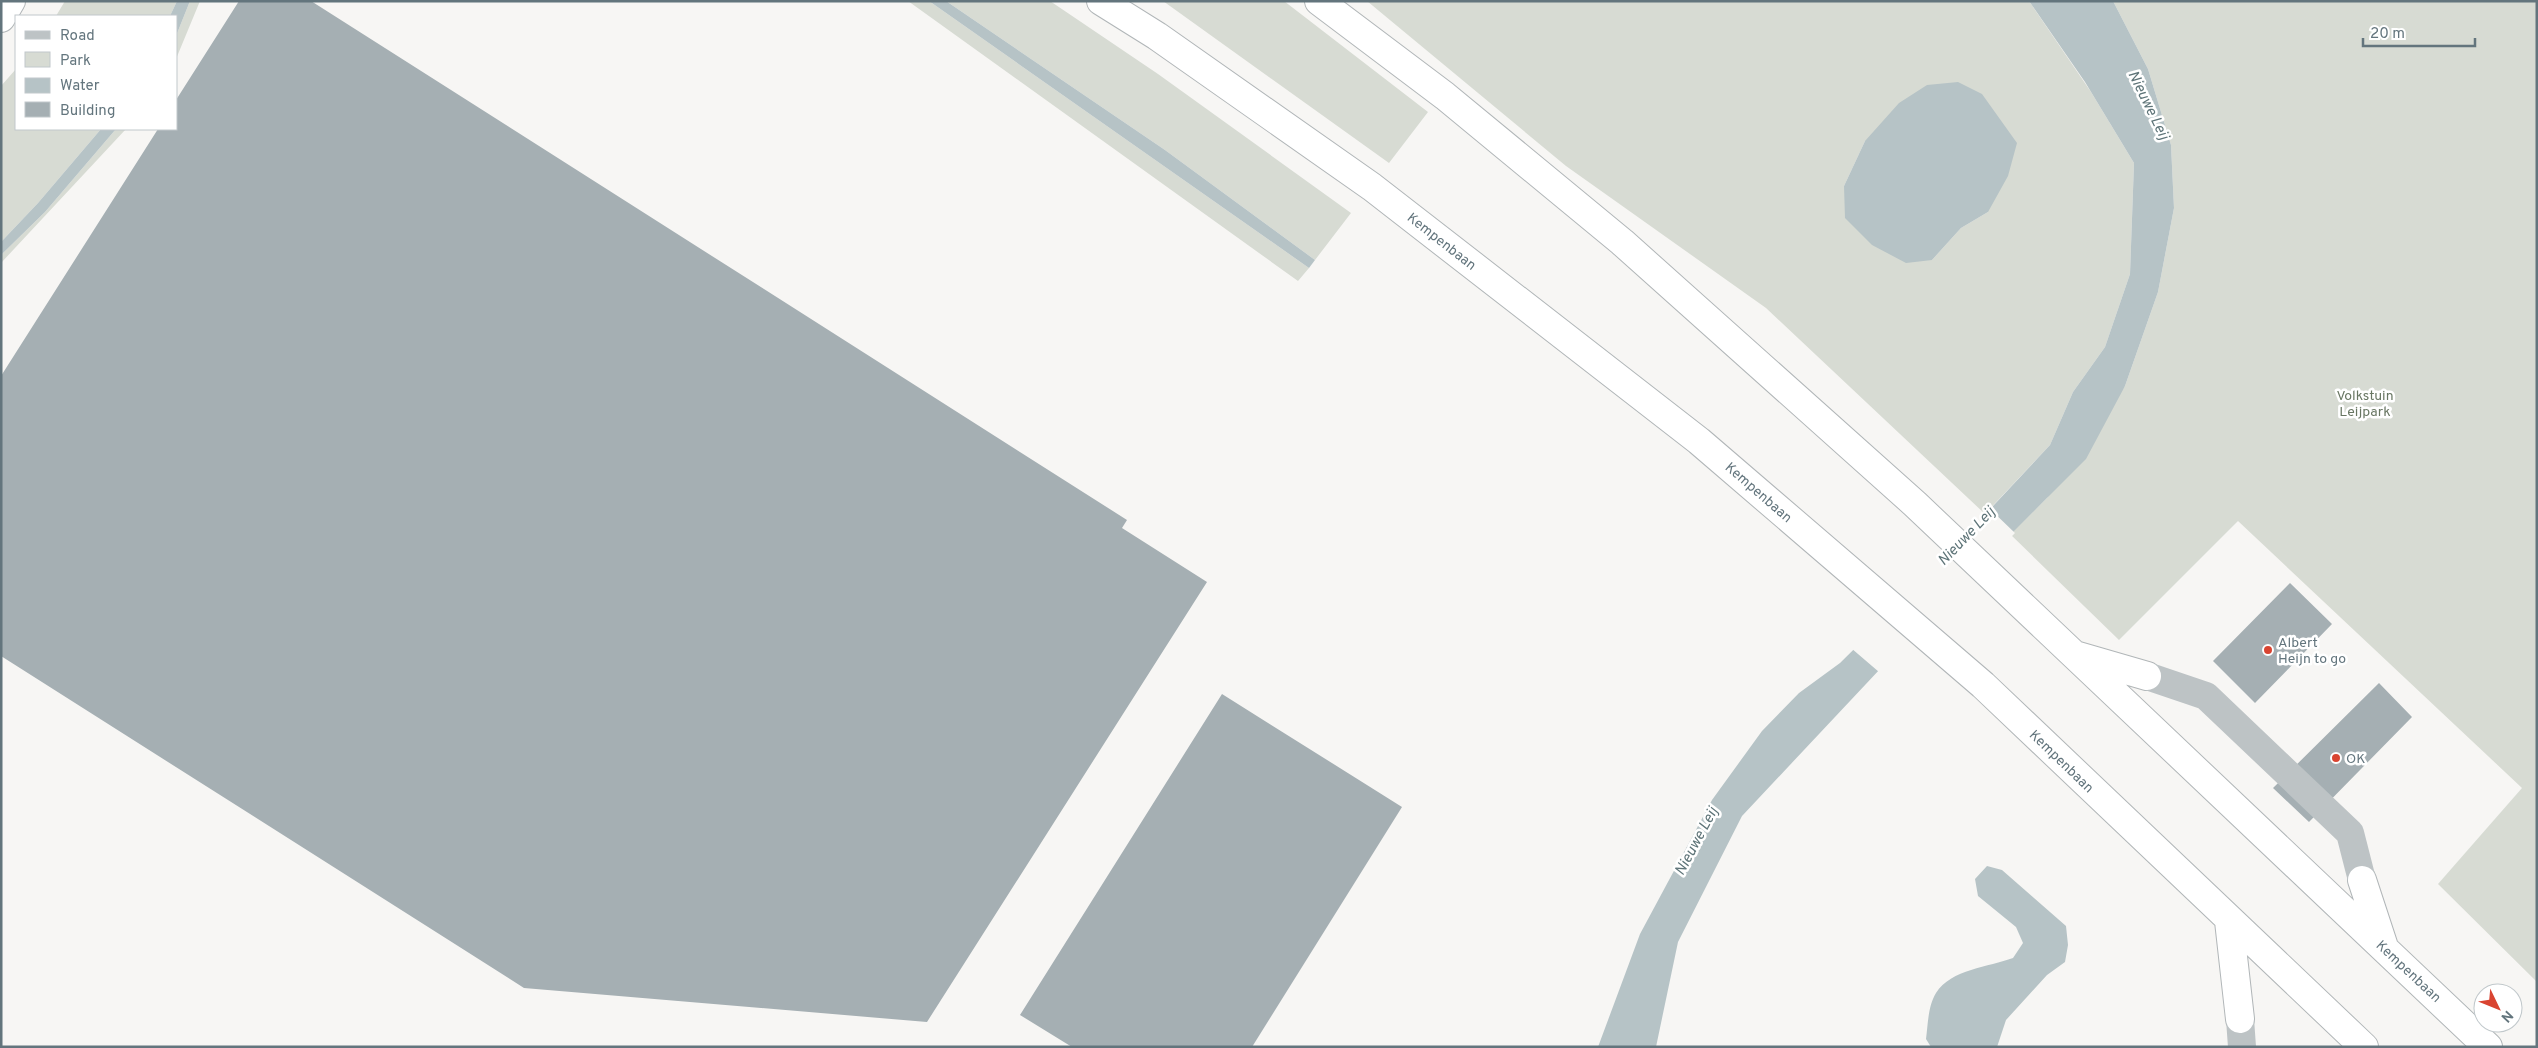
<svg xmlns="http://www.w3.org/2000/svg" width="2538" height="1048" font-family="Overpass,sans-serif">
	<rect width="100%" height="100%" fill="#f7f6f4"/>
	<!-- green -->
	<path fill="#d7dbd3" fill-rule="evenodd" d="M 65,1 L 177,1 L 170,16 L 56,16 Z
		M 190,1 L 200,1 L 176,59 L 176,36 Z
		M 908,1 L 929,1 L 1309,268 L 1298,281 Z
		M 946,1 L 1050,1 L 1158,74 L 1351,213 L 1315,260 L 1165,150 Z
		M 1163,1 L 1284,1 L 1428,112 L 1389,163 Z
		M 1367,1 L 2029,1 L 2091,92 L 2134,163 L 2130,274 L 2105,347 L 2073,392 L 2050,445 L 1985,514 L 1766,308 L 1566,166 ZM 1865,141 L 1988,212 L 1961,228 L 1932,260 L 1844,186 Z
		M 2113,1 L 2537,1 L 2537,982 L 2438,884 L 2522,788 L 2238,521 L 2119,640 L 2010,534 L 2047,498 L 2125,386 L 2158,292 L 2174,208 L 2171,145 L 2148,69 Z
		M 16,69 L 16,129 L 101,129 L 38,203 L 1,242 L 1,86 Z
		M 116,129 L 126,129 L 1,263 L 1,255 L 45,212 Z"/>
	<!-- water -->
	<path fill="#b6c3c6" d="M 177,1 L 190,1 L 176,36 L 176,16 L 170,16 Z
		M 929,1 L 946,1 L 1165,150 L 1315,260 L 1309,268 Z
		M 2029,1 L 2113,1 L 2148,69 L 2171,145 L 2174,208 L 2158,292 L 2125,386 L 2086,459 L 1943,602 L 1742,816 L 1678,942 L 1656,1047 L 1598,1047 L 1640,934 L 1712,800 L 1762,731 L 1799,693 L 1840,663 L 1922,582 L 2050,445 L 2073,392 L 2105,347 L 2130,274 L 2134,163 L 2085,82 Z
		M 1958,82 L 1982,94 L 2017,143 L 2008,176 L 1988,212 L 1961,228 L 1932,260 L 1906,263 L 1872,245 L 1845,218 L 1844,186 L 1865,141 L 1899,103 L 1927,85 Z
		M 101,129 L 116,129 L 45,212 L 1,255 L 1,242 L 38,203 Z
		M 1987,866 L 2002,870 L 2066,926 L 2068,945 L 2065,962 L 2047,975 L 2006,1020 L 1997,1047 L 1931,1047 L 1926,1039 C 1928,1024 1928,1006 1936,993 C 1951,969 1989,967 2013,958 L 2023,943 L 2016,927 L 1978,896 L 1975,879 Z"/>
	<!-- pier -->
	<path fill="#f7f6f4" d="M 1988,507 L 2015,533 L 1879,672 L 1851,648 L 1920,580 Z"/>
	<!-- building -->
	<path fill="#a5afb3" d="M 239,1 L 311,1 L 1127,520 L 1122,528 L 1207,582 L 927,1022 L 524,988 L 1,656 L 1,376 L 158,129 L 176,129 L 176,100 Z
		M 2290,583 L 2332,624 L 2255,703 L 2213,661 Z
		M 2379,683 L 2412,717 L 2309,822 L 2273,788 Z
		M 1222,694 L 1402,807 L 1252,1047 L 1072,1047 L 1020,1015 Z"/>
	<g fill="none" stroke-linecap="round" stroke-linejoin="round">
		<!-- highway casing -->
		<g stroke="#b1b6b8" stroke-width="30">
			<path id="highway" d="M 1101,1 L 1157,36 L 1372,187 L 1699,441 L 1983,685 L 2364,1047
				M 1319,1 L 1445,96 L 1622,242 L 1915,504 L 2488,1047
				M 1,18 L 11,1
				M 2078,656 L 2147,676
				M 2362,880 L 2384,947
				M 2229,921 L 2240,1019"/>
		</g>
		<!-- minor -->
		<path stroke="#bdc3c5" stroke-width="28" d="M 2147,676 L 2206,696 L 2350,833 L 2362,880
			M 2240,1019 L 2242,1047"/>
		<!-- highway -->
		<use href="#highway" stroke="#fff" stroke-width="28"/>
	</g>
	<!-- markers -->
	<g fill="#d94431" stroke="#fff" stroke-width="2">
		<circle cx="2268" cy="650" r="5"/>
		<circle cx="2336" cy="758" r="5"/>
	</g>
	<g text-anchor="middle" stroke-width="5" stroke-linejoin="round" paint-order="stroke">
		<!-- street labels -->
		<g font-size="14" fill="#63757d" stroke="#fff">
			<text transform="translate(1442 241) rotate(38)" y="5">Kempenbaan</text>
			<text transform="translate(1759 492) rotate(41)" y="5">Kempenbaan</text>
			<text transform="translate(2062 761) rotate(44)" y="5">Kempenbaan</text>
			<text transform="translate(2409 971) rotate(43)" y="5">Kempenbaan</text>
		</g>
		<!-- park labels -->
		<g font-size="14" fill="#687662" stroke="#fff">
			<text x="2365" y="400">Volkstuin<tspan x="2365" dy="16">Leijpark</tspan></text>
		</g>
		<!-- poi labels -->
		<g font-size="14" fill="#63757d" stroke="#fff" text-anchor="start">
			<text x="2278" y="647">Albert<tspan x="2278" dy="16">Heijn to go</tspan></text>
			<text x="2346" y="763">OK</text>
		</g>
		<!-- water labels -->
		<g font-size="15" font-style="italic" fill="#5e7478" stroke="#fff">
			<text transform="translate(2149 105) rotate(64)" y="5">Nieuwe Leij</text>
			<text transform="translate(1966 536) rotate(-46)" y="5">Nieuwe Leij</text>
			<text transform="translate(1696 841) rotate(-62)" y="5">Nieuwe Leij</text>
		</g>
	</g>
	<!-- border -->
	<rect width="2538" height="1048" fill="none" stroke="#63757d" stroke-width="5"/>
	<!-- legend -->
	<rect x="15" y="15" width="162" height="115" fill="#ffffff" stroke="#c1c8cb"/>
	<rect x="25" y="31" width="25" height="8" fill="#bdc3c5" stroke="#c1c8cb"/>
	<text x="60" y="40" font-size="15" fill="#63757d">Road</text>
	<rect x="25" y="52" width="25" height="15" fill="#d7dbd3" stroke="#c1c8cb"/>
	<text x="60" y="65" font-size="15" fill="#63757d">Park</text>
	<rect x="25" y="78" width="25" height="15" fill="#b6c3c6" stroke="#c1c8cb"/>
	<text x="60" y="90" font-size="15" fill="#63757d">Water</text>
	<rect x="25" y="102" width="25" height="15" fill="#a5afb3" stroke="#c1c8cb"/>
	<text x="60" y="115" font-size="15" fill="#63757d">Building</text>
	<!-- north arrow -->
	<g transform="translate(2498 1008) rotate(133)"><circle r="24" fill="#ffffff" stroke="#c1c8cb"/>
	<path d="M0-4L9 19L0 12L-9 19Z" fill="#d94431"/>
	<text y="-8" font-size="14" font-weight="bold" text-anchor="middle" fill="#63757d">N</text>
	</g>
	<!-- scale -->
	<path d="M2363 38v8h112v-8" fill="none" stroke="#63757d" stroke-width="2.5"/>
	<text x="2370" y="38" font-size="15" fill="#63757d" stroke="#ffffff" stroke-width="4" paint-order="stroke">20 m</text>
</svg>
